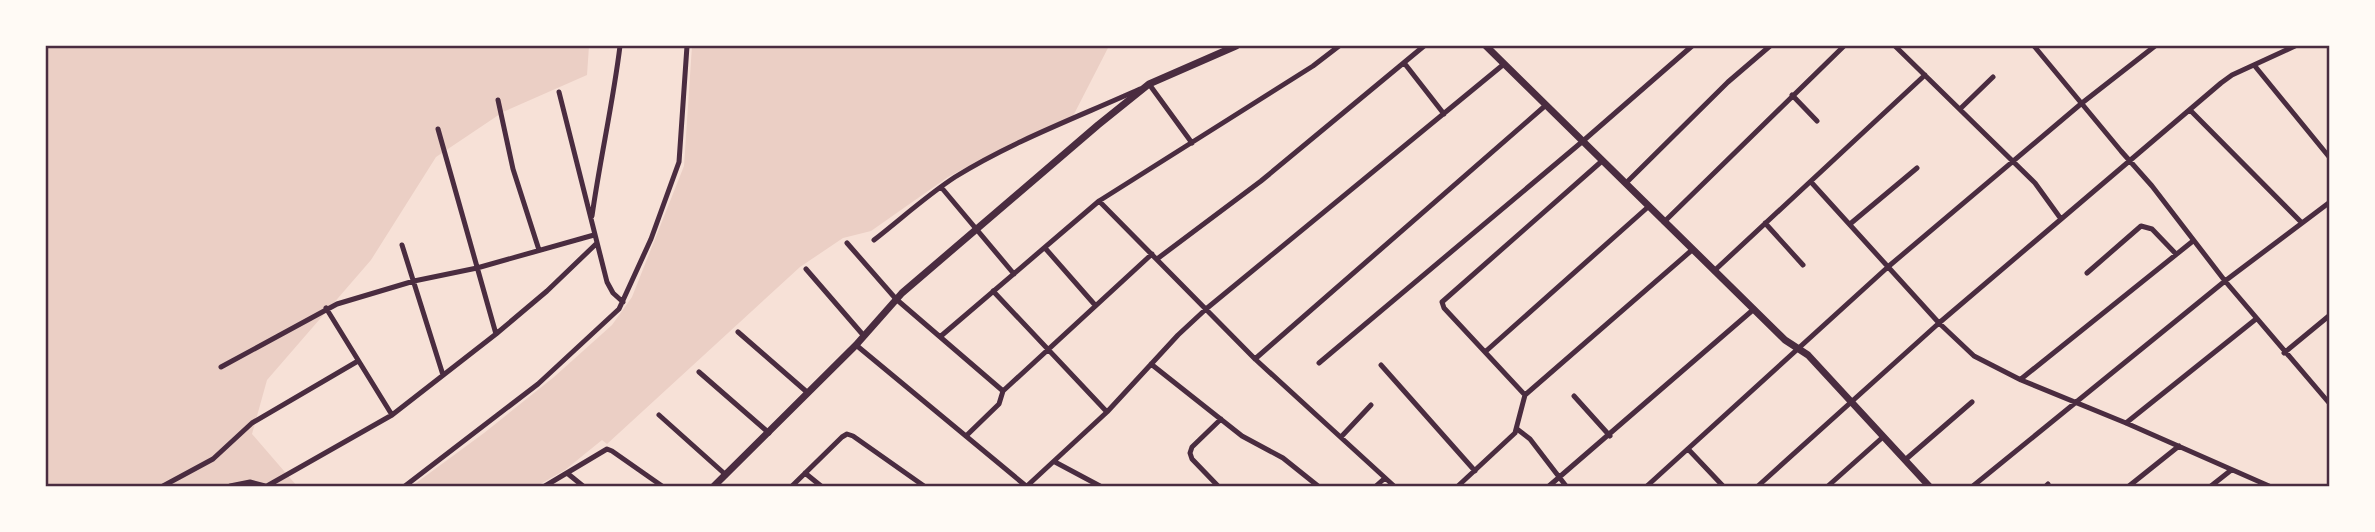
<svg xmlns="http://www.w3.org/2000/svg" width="2375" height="532" font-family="'Alegreya Sans',sans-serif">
	<rect width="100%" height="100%" fill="#f7e1d7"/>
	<!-- green -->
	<path fill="#ebcfc5" d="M 46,46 L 589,46 L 587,75 L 503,112 L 436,157 L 371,260 L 267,380 L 252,434 L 297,486 L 46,486 Z
		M 692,46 L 1109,46 L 1072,118 L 1004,148 L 948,177 L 871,231 L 843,238 L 800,267 L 607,444 L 602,440 L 565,470 L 537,486 L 412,486 L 484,433 L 554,377 L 612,325 L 632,297 L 684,166 Z"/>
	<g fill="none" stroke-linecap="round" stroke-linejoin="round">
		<!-- minor -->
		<path stroke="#4a2c40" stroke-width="5" d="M 1895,46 L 2035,183 L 2061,219
			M 2034,46 L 2121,151 L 2152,186 L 2225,281 L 2330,404
			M 1405,64 L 1444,114
			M 2254,65 L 2330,158
			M 1149,84 L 1192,143
			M 559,92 L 607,282 L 613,293 L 623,302
			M 1792,95 L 1817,121
			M 498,100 L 513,169 L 539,250
			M 1960,109 L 1993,77
			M 2190,110 L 2302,223
			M 438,129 L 496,334
			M 1811,182 L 1939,323 L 1974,356 L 2021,380 L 2126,423 L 2269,486
			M 1626,183 L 1728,82 L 1770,46
			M 941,187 L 1014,274
			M 1099,201 L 1255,359 L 1394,486
			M 592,216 C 600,159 613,103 620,46
			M 1664,222 L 1844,46
			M 1765,223 L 1803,265
			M 1850,224 L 1917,168
			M 874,240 C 901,219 926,196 955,177 C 1013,141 1078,117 1140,89
			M 847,243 L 896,299 L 1003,391
			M 402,245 L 443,375
			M 1045,248 L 1095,305
			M 1157,259 L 1261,181 L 1424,46
			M 806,269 L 864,336
			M 1714,271 L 1925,75
			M 2087,273 L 2141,226 L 2152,229 L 2176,254
			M 993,291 L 1107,412
			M 326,308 L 392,415
			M 738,332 L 808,393
			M 941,336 L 1099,201 L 1313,66 L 1339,46
			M 856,345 L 1026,486
			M 1485,352 L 1648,207
			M 2284,353 L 2330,315
			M 1255,359 L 1546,105
			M 1319,363 L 1583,141 L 1692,46
			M 1151,364 L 1242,436 L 1283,458 L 1318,486
			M 1381,365 L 1475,471
			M 221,367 L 337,304 L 414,281 L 477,268 L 594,235
			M 699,372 L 769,433
			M 2021,379 L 2193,241
			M 1525,395 L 1444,308 L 1442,302 L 1602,161
			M 1574,396 L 1610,436
			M 659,415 L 726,475
			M 2126,423 L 2256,319
			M 1517,429 L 1530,439 L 1566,486
			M 966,436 L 999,404 L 1003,391 L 1152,254
			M 1341,437 L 1371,405
			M 1688,449 L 1723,486
			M 1905,460 L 1972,402
			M 1055,462 L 1100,486
			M 567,473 L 583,486
			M 805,473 L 821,486
			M 163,486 L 213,459 L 252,423 L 358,361
			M 230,486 L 250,482 L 265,486
			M 267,486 L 392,415 L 496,334 L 547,291 L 597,243
			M 405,486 L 538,384 L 619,309 L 651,239 L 679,162 L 687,46
			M 545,486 L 607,449 L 612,451 L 662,486
			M 792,486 L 842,437 L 847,434 L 853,436 L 924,486
			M 1027,486 L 1107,412 L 1178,335 L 1206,309 L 1504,64
			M 1218,486 L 1192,459 L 1190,453 L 1192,447 L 1221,419
			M 1376,486 L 1385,478
			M 1458,486 L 1515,433 L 1525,395 L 1692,250
			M 1549,486 L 1754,309
			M 1647,486 L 1889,266 L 2082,103 L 2155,46
			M 1758,486 L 1939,323 L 2221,83 L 2232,75 L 2295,46
			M 1828,486 L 1883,437
			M 1973,486 L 2225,281 L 2330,202
			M 2046,486 L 2048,484
			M 2129,486 L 2179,446
			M 2211,486 L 2230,471"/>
		<!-- tertiary -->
		<path stroke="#4a2c40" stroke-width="7" d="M 1486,46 L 1785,340 L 1808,355 L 1929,486
			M 714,486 L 856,345 L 902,293 L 1098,125 L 1149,84 L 1236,46"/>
	</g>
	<!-- border -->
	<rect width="2375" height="532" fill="none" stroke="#fffaf5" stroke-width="94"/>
	<rect x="47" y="47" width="2281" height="438" fill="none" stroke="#4a2c40" stroke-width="2.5"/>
</svg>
